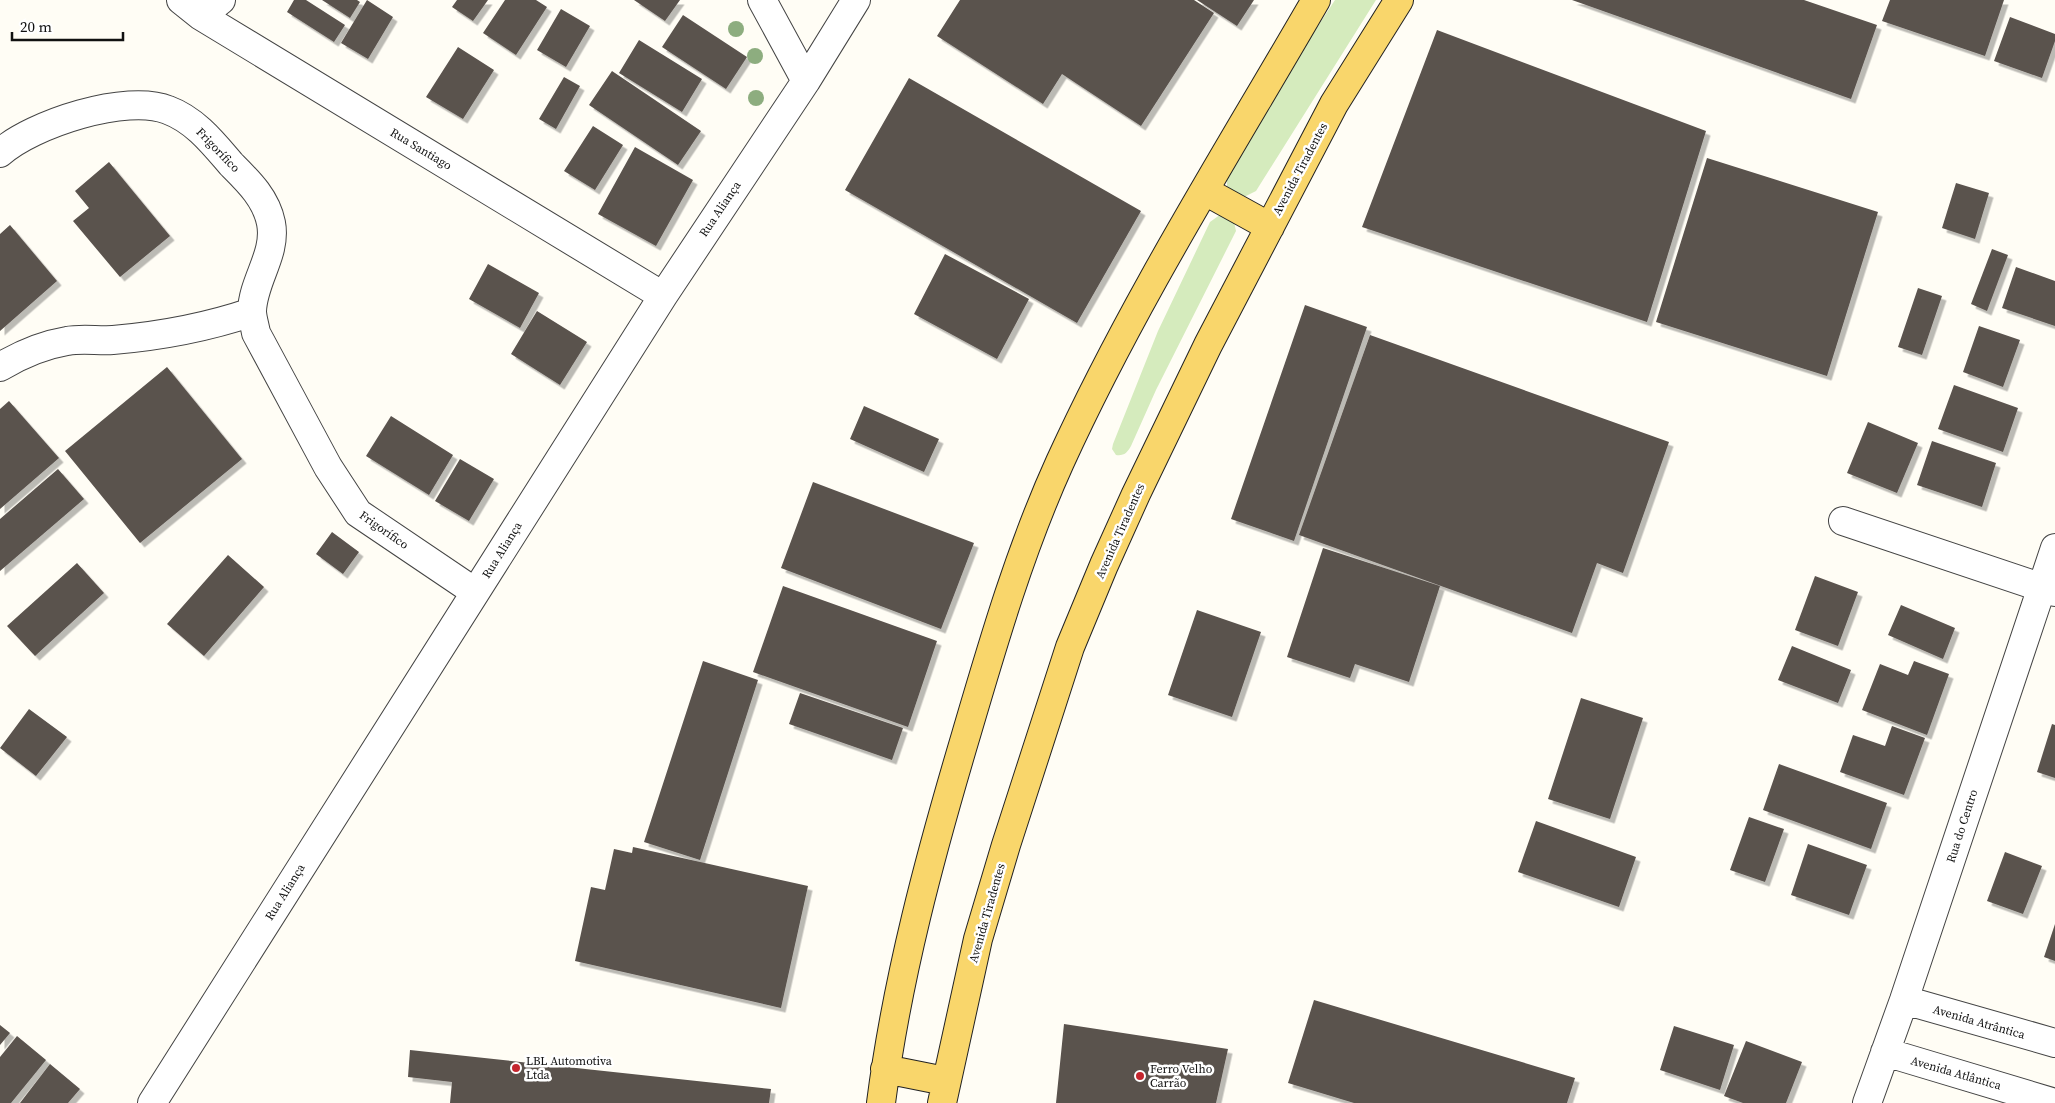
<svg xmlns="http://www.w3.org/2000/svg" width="2055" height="1103" font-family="'Source Serif 4',serif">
	<defs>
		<filter id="shadow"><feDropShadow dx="4.5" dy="4.5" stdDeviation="0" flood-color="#0004"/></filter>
	</defs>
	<rect width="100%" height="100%" fill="#fffdf5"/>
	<!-- green -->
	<path fill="#d5ebbd" d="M 1335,0 L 1376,0 L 1261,183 L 1256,191 L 1242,198 L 1227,188 L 1227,179 L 1310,38 Z
		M 1221,214 L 1233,218 L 1236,231 L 1156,390 L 1131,446 C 1127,453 1124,456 1116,455 L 1112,449 L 1113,444 L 1158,331 L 1210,222 Z"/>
	<!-- building -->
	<path fill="#5a524d" filter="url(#shadow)" d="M 294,0 L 306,0 L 345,25 L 334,42 L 287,12 Z
		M 322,0 L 357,0 L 360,2 L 350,18 Z
		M 367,0 L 393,17 L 368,59 L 341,43 Z
		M 457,0 L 488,0 L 473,21 L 452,7 Z
		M 505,0 L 536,0 L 547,7 L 516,55 L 483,33 Z
		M 634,0 L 680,0 L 665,21 Z
		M 960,0 L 1194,0 L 1214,13 L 1141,126 L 1062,74 L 1043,104 L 937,36 Z
		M 1197,0 L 1254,0 L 1237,26 Z
		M 1572,0 L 1804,0 L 1877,25 L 1851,99 Z
		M 1890,0 L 2004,0 L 1985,56 L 1882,21 Z
		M 561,9 L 590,26 L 566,67 L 537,50 Z
		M 683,15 L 747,57 L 726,89 L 662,47 Z
		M 2010,17 L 2055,34 L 2055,41 L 2042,78 L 1994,61 Z
		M 1437,30 L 1706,131 L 1647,322 L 1362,227 Z
		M 639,40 L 702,79 L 682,112 L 619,73 Z
		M 458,47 L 494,70 L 463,119 L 426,97 Z
		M 612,71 L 701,131 L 678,165 L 589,105 Z
		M 564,77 L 580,86 L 556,129 L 539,119 Z
		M 909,78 L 1141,211 L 1077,323 L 845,190 Z
		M 593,126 L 623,145 L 595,190 L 564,171 Z
		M 635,147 L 693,180 L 656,246 L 598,214 Z
		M 1707,158 L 1878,212 L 1827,376 L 1656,322 Z
		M 109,162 L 170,236 L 120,277 L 73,221 L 89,208 L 75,191 Z
		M 1956,183 L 1989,193 L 1975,239 L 1942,228 Z
		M 10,225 L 57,281 L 0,331 L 0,234 Z
		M 1992,249 L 2008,255 L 1987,311 L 1971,304 Z
		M 945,254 L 1029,299 L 997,359 L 914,314 Z
		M 488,264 L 539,293 L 520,328 L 469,299 Z
		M 2016,267 L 2055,281 L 2055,326 L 2002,308 Z
		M 1918,288 L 1942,296 L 1922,355 L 1898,347 Z
		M 1305,305 L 1367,327 L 1294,541 L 1231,519 Z
		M 537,311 L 587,342 L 560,385 L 511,354 Z
		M 1979,326 L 2020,340 L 2003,387 L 1963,372 Z
		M 1370,335 L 1669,442 L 1623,573 L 1597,563 L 1572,633 L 1299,535 Z
		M 167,367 L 242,459 L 140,543 L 65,451 Z
		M 1954,385 L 2018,408 L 2003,452 L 1938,429 Z
		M 9,401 L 59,458 L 0,509 L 0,409 Z
		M 864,406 L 939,439 L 924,472 L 850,439 Z
		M 391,416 L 453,455 L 429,495 L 366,456 Z
		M 1868,422 L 1918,443 L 1897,493 L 1847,473 Z
		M 1932,441 L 1996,463 L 1982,507 L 1917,485 Z
		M 460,459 L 494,479 L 469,521 L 435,501 Z
		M 58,469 L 84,499 L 0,571 L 0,519 Z
		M 813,482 L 974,543 L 941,629 L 781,568 Z
		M 332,532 L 359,552 L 343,574 L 316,554 Z
		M 1323,548 L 1440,586 L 1409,682 L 1355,664 L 1350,678 L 1287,657 Z
		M 228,555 L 264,587 L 204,656 L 167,624 Z
		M 77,563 L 104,593 L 35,656 L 7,626 Z
		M 1815,576 L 1858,592 L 1838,646 L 1795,630 Z
		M 783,586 L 937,641 L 908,727 L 753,672 Z
		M 1901,605 L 1955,628 L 1943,659 L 1888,635 Z
		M 1197,610 L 1261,632 L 1232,717 L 1168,695 Z
		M 1792,646 L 1851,670 L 1838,703 L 1778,680 Z
		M 703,661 L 758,680 L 700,860 L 644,842 Z
		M 1914,661 L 1949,674 L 1927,735 L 1862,710 L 1880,664 L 1908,675 Z
		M 800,693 L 903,728 L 892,760 L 789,724 Z
		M 1581,698 L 1643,718 L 1610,819 L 1548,799 Z
		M 29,709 L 67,737 L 36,776 L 0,748 Z
		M 2052,724 L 2055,725 L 2055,778 L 2037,772 Z
		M 1892,726 L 1925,738 L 1904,795 L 1840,772 L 1853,735 L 1885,746 Z
		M 1779,764 L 1887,803 L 1871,849 L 1763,810 Z
		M 1749,817 L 1784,829 L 1765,882 L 1730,870 Z
		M 1536,821 L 1636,857 L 1619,907 L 1518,872 Z
		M 1808,844 L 1867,865 L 1849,915 L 1791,895 Z
		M 633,847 L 808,886 L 781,1008 L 575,961 L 591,887 L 605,890 L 614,849 L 632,853 Z
		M 2005,852 L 2042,866 L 2023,914 L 1987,901 Z
		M 2055,924 L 2055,961 L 2044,957 Z
		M 1314,1000 L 1575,1078 L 1567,1103 L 1354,1103 L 1288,1083 Z
		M 1064,1024 L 1228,1049 L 1216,1103 L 1056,1103 Z
		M 0,1025 L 10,1033 L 0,1045 Z
		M 1674,1026 L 1734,1045 L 1720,1090 L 1660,1070 Z
		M 17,1036 L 46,1060 L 11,1103 L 0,1103 L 0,1057 Z
		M 1746,1041 L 1802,1062 L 1786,1103 L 1743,1103 L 1724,1096 Z
		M 410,1050 L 771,1089 L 769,1103 L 450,1103 L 452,1082 L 408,1077 Z
		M 50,1064 L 80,1089 L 68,1103 L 20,1103 Z"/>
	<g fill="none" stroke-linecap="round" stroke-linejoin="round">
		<!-- minor casing -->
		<g stroke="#444" stroke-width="30">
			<path id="minor" d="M 181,0 L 201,16 L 663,296
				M 762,0 L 806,81
				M 201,16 L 221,0
				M 0,153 C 32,124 127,93 168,110 C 195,120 213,143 231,164 C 248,181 266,198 271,223 C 277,254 253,280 252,311 C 252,318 255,326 256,333 L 328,467 L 358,513 L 475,592
				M 0,367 C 20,355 43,345 67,341 C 82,338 98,341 113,340 C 160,336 208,327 252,312
				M 1843,521 L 2055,592
				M 1904,1000 L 2055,1043
				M 1885,1052 L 2055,1103
				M 152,1103 L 663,296 L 806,81 L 856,0
				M 1867,1103 L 1904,1000 L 2055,548"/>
		</g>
		<!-- major casing -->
		<g stroke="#222" stroke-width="30">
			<path id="major" d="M 1205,191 L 1270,227
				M 885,1069 L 945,1081
				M 881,1103 C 897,978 930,856 966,735 C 993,643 1020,550 1060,462 C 1133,302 1228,152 1316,0
				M 942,1103 L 978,939 L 1006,845 L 1070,647 L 1104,565 L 1136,494 L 1208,345 L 1334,104 L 1399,0"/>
		</g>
		<!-- minor -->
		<use href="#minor" stroke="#fff" stroke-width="28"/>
		<!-- major -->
		<use href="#major" stroke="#f9d66b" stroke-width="28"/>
	</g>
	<!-- trees -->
	<g fill="#8dad7f">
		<circle cx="736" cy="29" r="8"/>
		<circle cx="755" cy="56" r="8"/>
		<circle cx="756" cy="98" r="8"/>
	</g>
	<!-- markers -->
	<g fill="#c4262e" stroke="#fff" stroke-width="2">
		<circle cx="516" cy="1068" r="5"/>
		<circle cx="1140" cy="1076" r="5"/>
	</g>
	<g text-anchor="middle" stroke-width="5" stroke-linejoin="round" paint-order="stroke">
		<!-- street labels -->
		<g font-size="12" fill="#111" stroke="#fff">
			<text transform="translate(421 149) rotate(31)" y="4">Rua Santiago</text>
			<text transform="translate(218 150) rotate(46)" y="4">Frigorífico</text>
			<text transform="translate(1300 169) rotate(-62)" y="4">Avenida Tiradentes</text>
			<text transform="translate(720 209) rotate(-56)" y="4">Rua Aliança</text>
			<text transform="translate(384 530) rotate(35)" y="4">Frigorífico</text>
			<text transform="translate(1120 531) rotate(-66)" y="4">Avenida Tiradentes</text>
			<text transform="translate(502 550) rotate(-58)" y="4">Rua Aliança</text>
			<text transform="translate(1962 826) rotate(-72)" y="4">Rua do Centro</text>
			<text transform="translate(285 892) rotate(-58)" y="4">Rua Aliança</text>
			<text transform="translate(987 913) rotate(-74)" y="4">Avenida Tiradentes</text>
			<text transform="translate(1979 1022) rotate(16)" y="4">Avenida Atrântica</text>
			<text transform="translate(1956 1073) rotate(16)" y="4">Avenida Atlântica</text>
		</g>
		<!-- poi labels -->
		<g font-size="12" fill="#111" stroke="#fff" text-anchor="start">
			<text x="526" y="1065">LBL Automotiva<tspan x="526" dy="14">Ltda</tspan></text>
			<text x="1150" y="1073">Ferro Velho<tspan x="1150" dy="14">Carrão</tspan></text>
		</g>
	</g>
	<!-- scale -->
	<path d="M12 32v8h111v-8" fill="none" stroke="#111111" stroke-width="2.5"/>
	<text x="20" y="32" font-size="15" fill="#111111" stroke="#ffffff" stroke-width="4" paint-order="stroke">20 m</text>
</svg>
